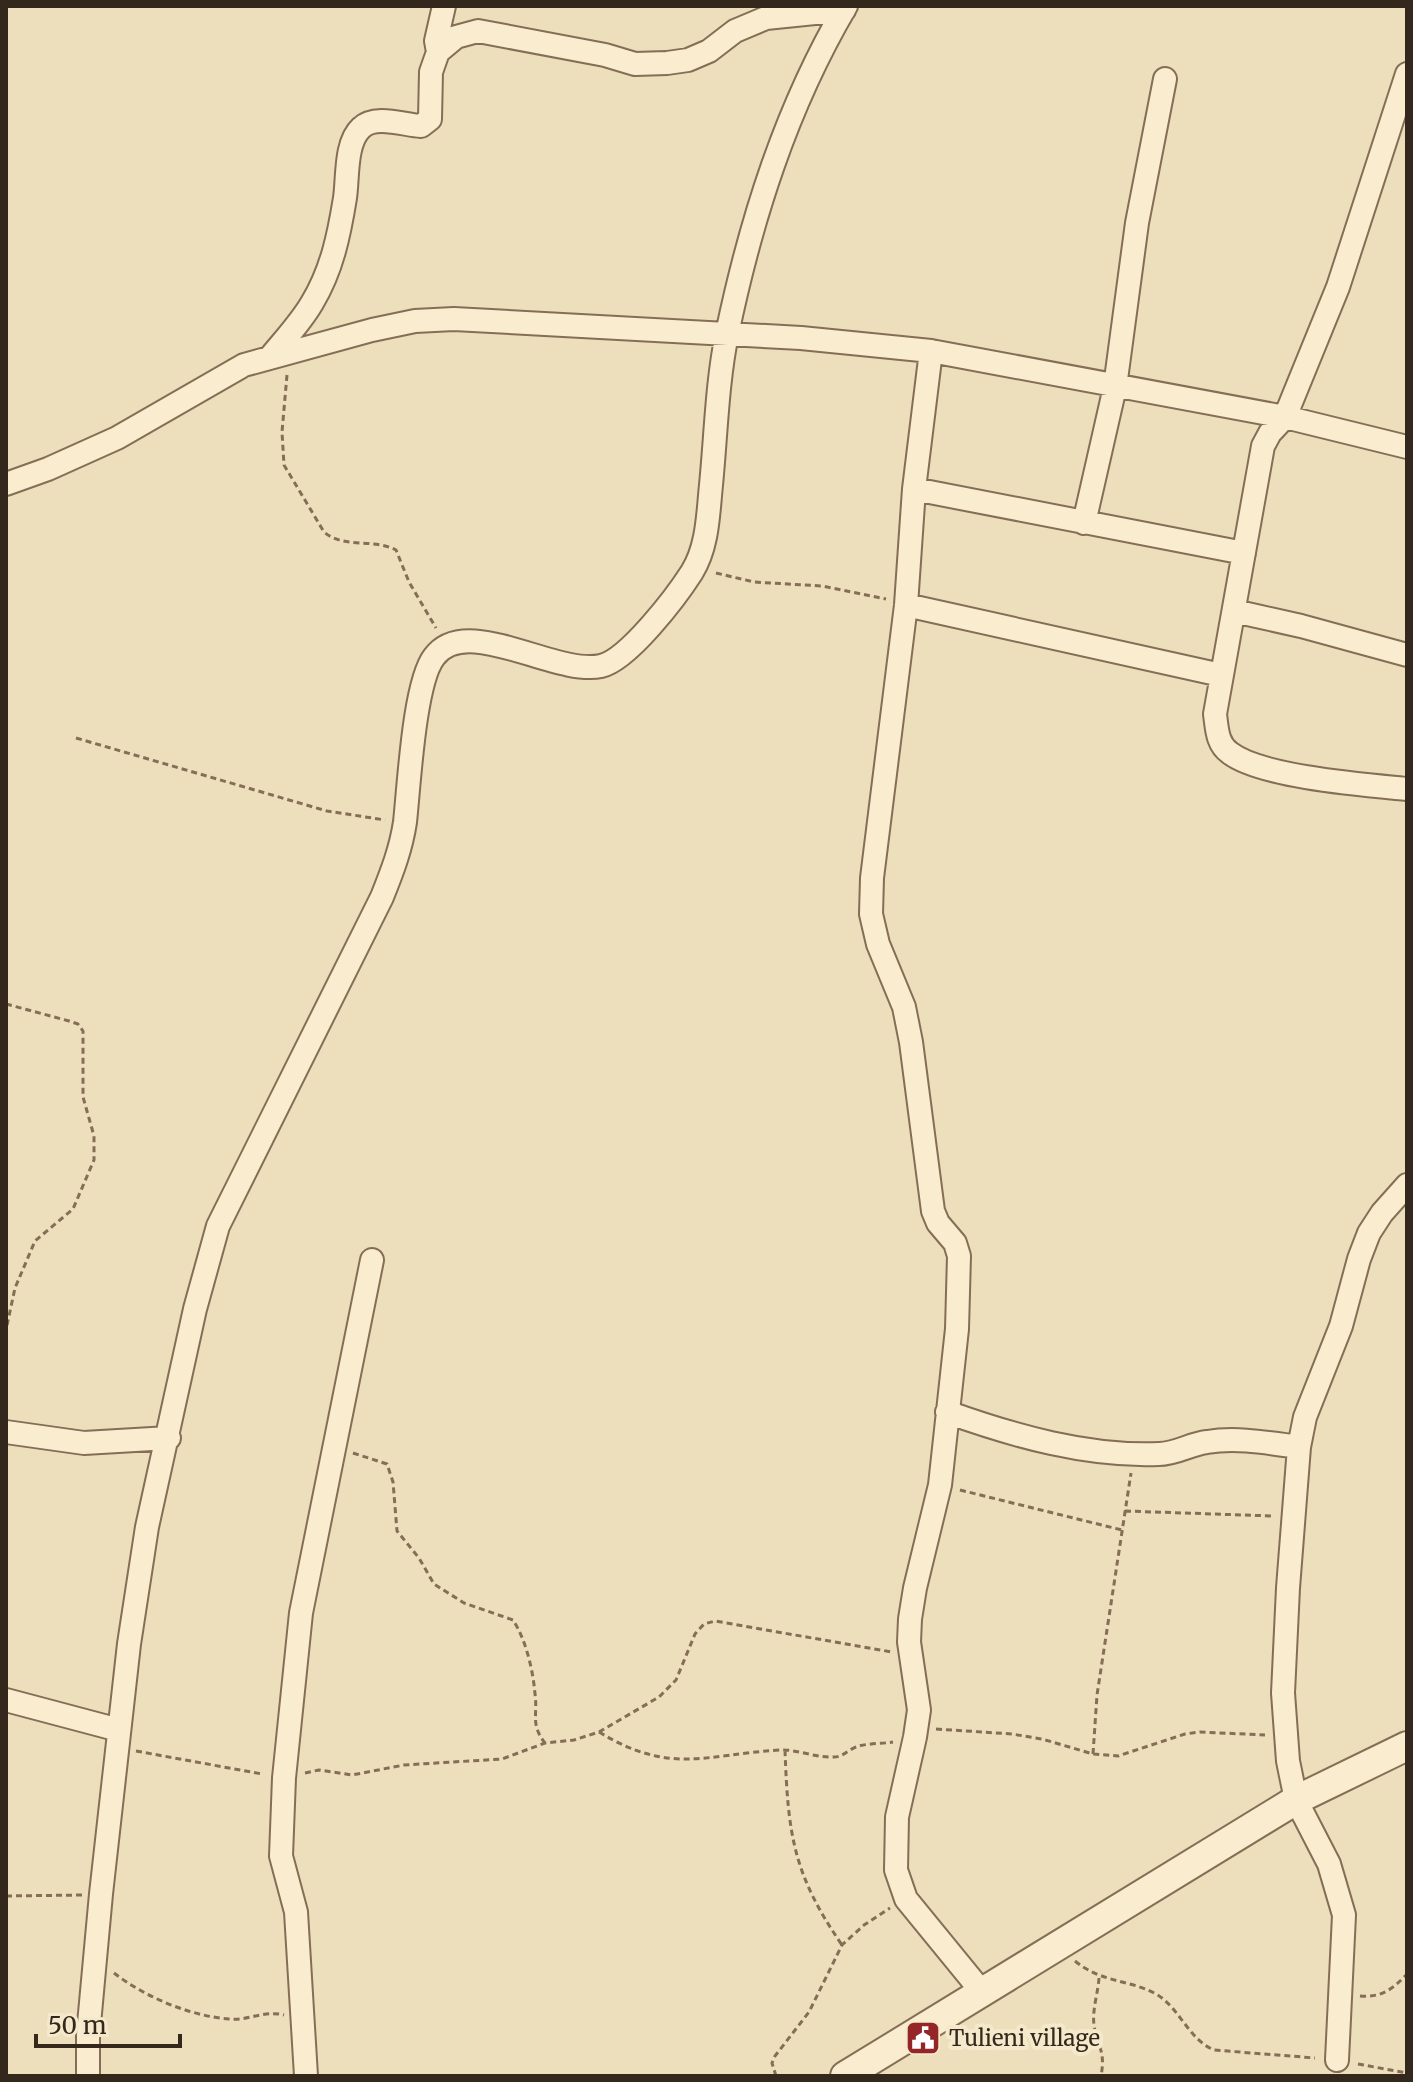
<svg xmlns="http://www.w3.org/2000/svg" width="1413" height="2082" font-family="Merriweather,serif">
	<rect width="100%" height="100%" fill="#eddebc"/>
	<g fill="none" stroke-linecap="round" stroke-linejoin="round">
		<!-- minor casing -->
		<g stroke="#856e56" stroke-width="26">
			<path id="minor" d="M 438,52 L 436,41 L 444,6
				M 1407,74 L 1338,287 L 1285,417 L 1270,433 L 1263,446 L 1215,714 C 1217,729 1217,744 1230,753 C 1261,777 1366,785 1407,789
				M 931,351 L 914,489 L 906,605 L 872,878 L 871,914 L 878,944 L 904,1007 L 911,1042 L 933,1211 L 938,1223 L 955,1243 L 959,1256 L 957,1329 L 940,1485 L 915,1588 L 910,1619 L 909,1642 L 919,1710 L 915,1737 L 897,1817 L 896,1870 L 906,1899 L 982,1992
				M 271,356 C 285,339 301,322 312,303 C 332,270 339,235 345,198 C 348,177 345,143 361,128 C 375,114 404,125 421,126 L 430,119 L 431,72 L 438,52 L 456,37 L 478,31 L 605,55 L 635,64 L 667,63 L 688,60 L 709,51 L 735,31 L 766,18 L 844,10
				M 6,484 L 48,469 L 117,438 L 244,365 L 372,330 L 415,321 L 454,319 L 801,338 L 931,351 L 1285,417 L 1407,447
				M 914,489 L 1244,553
				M 1084,523 L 1115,387 L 1137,223 L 1165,79
				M 906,605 L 1221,675
				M 1234,611 L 1301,626 L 1407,655
				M 947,1412 C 1014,1436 1088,1457 1159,1454 C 1176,1454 1190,1444 1207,1442 C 1237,1437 1269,1443 1299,1447
				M 6,1432 L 84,1443 L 169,1438
				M 6,1700 L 119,1730
				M 1337,2060 L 1344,1915 L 1329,1864 L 1296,1800 L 1288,1761 L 1283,1693 L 1288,1588 L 1299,1447 L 1305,1417 L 1341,1326 L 1359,1259 L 1369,1233 L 1382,1213 L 1407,1185
				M 88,2076 L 88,2035 L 101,1894 L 129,1644 L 147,1527 L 195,1309 L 218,1226 L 382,897 C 392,872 401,849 405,822 C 409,786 414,683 434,657 C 466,613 554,676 601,666 C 628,660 676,597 692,572 C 708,546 708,514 711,485 C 716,434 717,383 727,334 C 751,219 786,108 846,6
				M 306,2076 L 296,1912 L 281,1856 L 284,1778 L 301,1613 L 372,1260"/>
		</g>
		<!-- tertiary casing -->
		<g stroke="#856e56" stroke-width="32">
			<path id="tertiary" d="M 845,2076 L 1296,1800 L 1407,1746"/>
		</g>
		<!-- path -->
		<path stroke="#856e56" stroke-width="3" stroke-dasharray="6 4" stroke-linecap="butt" d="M 287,375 L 282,432 L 284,465 L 324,532 C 344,549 373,538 396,550 L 409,582 L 436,628
			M 716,573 L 754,582 L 822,586 L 886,599
			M 76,738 L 327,811 L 385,820
			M 6,1004 L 69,1021 L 78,1024 L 83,1031 L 83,1097 L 94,1136 L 94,1160 L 73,1209 L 35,1241 L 15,1288 L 6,1330
			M 353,1453 L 387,1464 L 393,1482 L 397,1531 L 419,1558 L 434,1584 L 464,1603 L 513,1620 C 526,1640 533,1670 535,1694 C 538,1715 530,1724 545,1743
			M 960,1490 L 1122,1530
			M 1125,1511 L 1273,1516
			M 936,1729 L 1012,1734 L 1042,1739 L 1093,1754 L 1118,1756 L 1185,1734 L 1200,1732 L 1265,1735
			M 599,1732 C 670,1775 703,1755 779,1750 C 797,1749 815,1758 834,1757 C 843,1757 848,1750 856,1747 C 867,1743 881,1744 893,1742
			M 785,1750 C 788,1834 793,1874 842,1945
			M 136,1751 L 262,1774
			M 1093,1754 L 1097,1695 L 1131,1473
			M 305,1773 L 319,1770 L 352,1775 L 404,1765 L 502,1759 L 545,1743 L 574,1740 L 599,1732 L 659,1697 L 676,1680 L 695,1634 L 704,1624 L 715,1621 L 892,1652
			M 6,1896 L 82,1895
			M 1075,1961 C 1102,1983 1128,1979 1156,1994 C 1180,2008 1188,2039 1214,2050 L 1315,2058
			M 114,1973 C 145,1997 190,2016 229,2019 C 248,2021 264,2010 284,2015
			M 1099,1978 C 1098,1993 1092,2010 1094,2025 C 1097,2047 1106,2050 1101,2076
			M 1360,1996 C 1381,1998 1393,1989 1407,1974
			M 1358,2064 L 1407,2073
			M 776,2076 L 772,2063 L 775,2056 L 809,2012 L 842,1945 L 864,1925 L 890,1908"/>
		<!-- minor -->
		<use href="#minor" stroke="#f9eccf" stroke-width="22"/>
		<!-- tertiary -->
		<use href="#tertiary" stroke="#f9eccf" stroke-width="28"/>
	</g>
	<!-- icons -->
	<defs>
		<g id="civic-square" transform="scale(1.8)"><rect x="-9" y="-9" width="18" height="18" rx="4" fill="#942628" stroke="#f5e9cc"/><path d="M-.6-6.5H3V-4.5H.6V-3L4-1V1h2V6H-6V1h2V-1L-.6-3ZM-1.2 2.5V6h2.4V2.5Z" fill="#fff"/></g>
	</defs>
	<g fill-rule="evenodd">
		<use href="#civic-square" x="923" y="2038"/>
	</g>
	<g text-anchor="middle" stroke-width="8" stroke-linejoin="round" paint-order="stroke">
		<!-- poi labels -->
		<g font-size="22" fill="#34271b" stroke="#f5e9cc" text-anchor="start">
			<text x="949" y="2046">Tulieni village</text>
		</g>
	</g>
	<!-- border -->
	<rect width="1413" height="2082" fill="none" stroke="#34271b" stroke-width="16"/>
	<!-- scale -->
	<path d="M36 2034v12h144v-12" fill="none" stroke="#34271b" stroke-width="4"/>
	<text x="48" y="2034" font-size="24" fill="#34271b" stroke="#f5e9cc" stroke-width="6" paint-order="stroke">50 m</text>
</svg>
